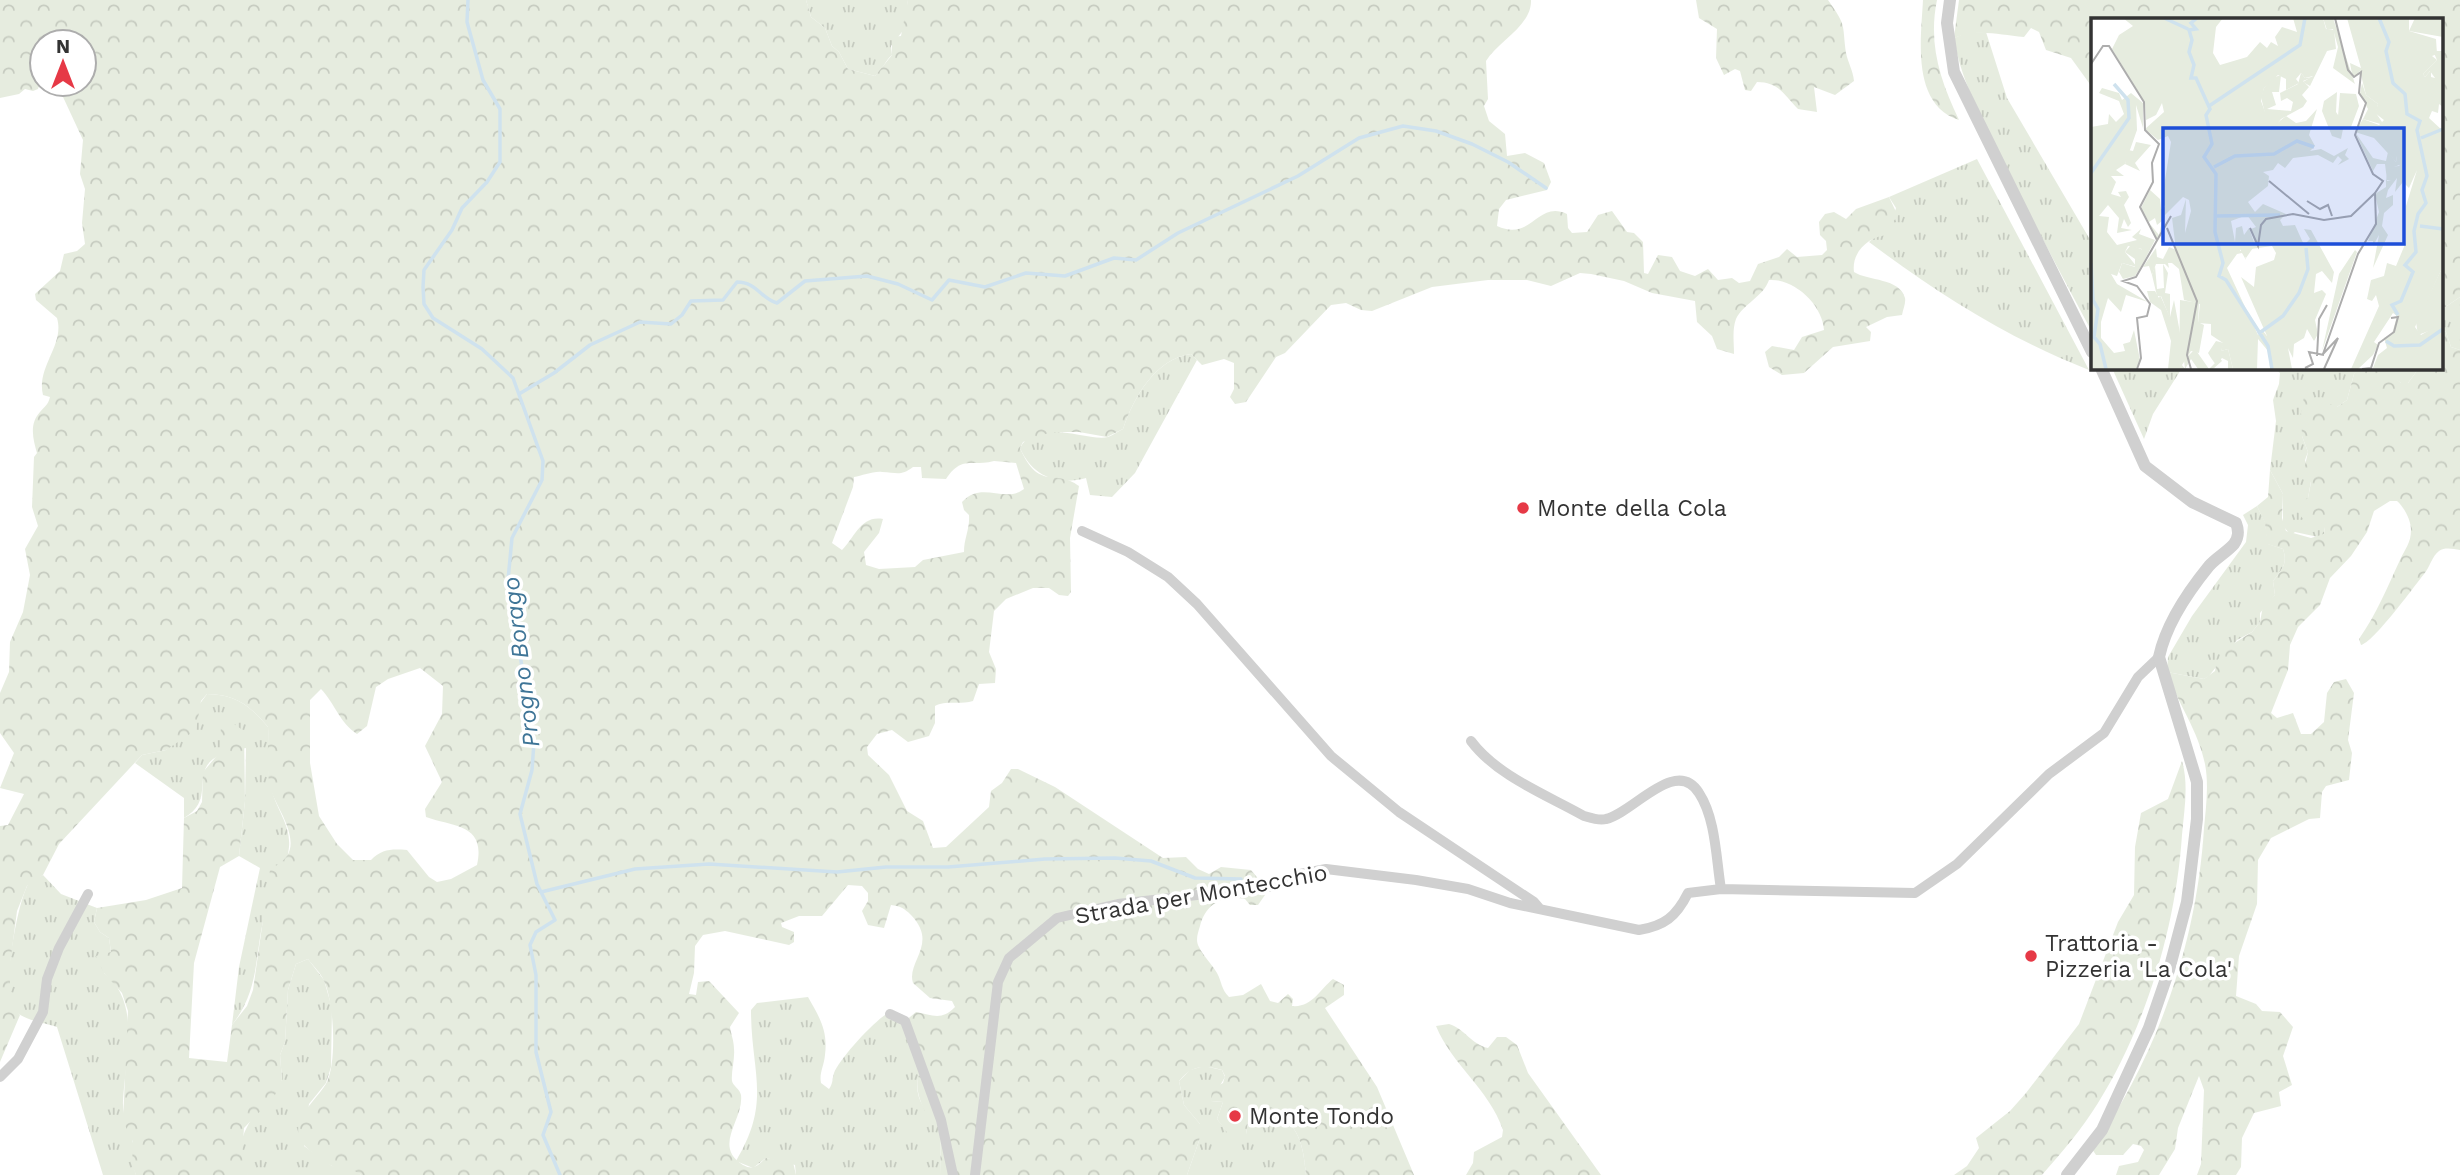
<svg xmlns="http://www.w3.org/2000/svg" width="2460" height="1175" font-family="'Work Sans',sans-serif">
	<defs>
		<pattern id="grass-tufts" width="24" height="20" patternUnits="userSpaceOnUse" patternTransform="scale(1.75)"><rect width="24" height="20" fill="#e6ecdf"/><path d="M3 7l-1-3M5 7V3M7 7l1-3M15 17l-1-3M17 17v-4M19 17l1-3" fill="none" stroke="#c6cbc0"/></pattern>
		<pattern id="forest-crowns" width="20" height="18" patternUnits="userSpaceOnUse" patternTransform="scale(1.75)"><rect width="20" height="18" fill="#e6ecdf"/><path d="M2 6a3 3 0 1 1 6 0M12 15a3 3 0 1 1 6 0" fill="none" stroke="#c6cbc0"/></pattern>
	</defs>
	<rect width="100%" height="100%" fill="#fff"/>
	<!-- grass -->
	<path fill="url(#grass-tufts)" d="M 806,0 L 908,0 L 905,28 L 891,46 L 892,55 C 885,61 883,69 875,76 L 848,69 L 839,52 L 832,46 L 825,28 L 811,17 Z
		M 1986,32 L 2007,98 L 2092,243 L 2092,332 C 2059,271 2027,210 1996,147 C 1979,112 1960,77 1954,38 L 1966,33 Z
		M 1977,159 L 2089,370 C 2009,339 1937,293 1869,242 L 1891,223 L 1896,208 L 1889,197 Z
		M 2460,297 L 2460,350 L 2451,347 L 2446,332 L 2441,330 L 2441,310 Z
		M 1191,354 L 1197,360 L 1135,473 L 1112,497 L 1090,495 L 1086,478 C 1057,486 1032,476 1020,448 C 1036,416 1088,442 1108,437 C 1113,435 1119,431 1123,429 C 1134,397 1155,359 1191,354 Z
		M 2112,368 L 2182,368 L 2153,414 L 2144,439 Z
		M 2275,368 L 2361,368 L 2354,374 L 2347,400 L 2337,407 L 2314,407 L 2302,436 L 2308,452 L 2305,460 L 2311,481 L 2308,498 L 2325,527 L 2324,534 L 2318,537 L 2295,532 L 2291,535 L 2283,526 L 2283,494 L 2270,470 L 2276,421 L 2273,400 L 2279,384 L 2280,373 Z
		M 2378,368 L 2419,368 L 2408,383 L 2401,383 Z
		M 2257,506 L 2265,522 L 2268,544 L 2283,549 C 2288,564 2282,569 2273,581 L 2275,595 L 2260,613 L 2260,622 L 2252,632 L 2237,640 L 2209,676 L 2204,679 L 2167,672 L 2168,657 L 2192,616 L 2246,542 L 2248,525 L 2243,515 Z
		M 207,694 C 237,695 249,705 268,727 C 269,747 266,771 272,791 C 277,810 291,826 289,847 C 288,866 274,885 268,903 C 253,948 263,985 232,1025 L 239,967 L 260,868 L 239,856 L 245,801 L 246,748 C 174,759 224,795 184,818 L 184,798 L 135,763 L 142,755 L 166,750 Z
		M 43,875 L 61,894 L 97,908 L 94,922 L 100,932 L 109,938 L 111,952 L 104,973 C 142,1002 125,1060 123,1101 C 122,1118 131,1128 133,1143 C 135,1154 132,1163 136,1175 L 103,1175 L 57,1027 C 43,1022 17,1020 10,1004 C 3,986 18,898 29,883 C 33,878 38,878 43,875 Z
		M 308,959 L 324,980 L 332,1008 L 331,1067 L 326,1083 L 309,1104 L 304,1146 L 332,1166 L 352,1167 L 361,1175 L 248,1175 C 224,1141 262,1105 282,1080 L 280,1055 L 285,1042 L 288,990 L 296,964 Z
		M 808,997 C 820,1018 828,1031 825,1055 C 824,1066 819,1073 821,1083 L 829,1089 C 833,1083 832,1080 834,1073 C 839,1059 879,1015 892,1011 C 909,1026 906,1047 924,1062 C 911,1087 917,1107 941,1123 L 940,1175 L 796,1175 L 795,1165 L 766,1158 L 753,1168 L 736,1161 C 772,1101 751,1073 751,1010 L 757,1003 Z
		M 1204,1066 L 1222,1070 L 1225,1077 L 1211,1101 L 1223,1102 L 1217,1119 L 1229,1134 L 1246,1134 L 1248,1122 L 1272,1108 C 1299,1127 1303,1142 1306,1175 L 1187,1175 L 1200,1138 L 1200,1124 L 1184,1105 L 1179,1081 L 1190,1070 Z"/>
	<!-- forest -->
	<path fill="url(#forest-crowns)" fill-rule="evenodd" d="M 0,0 L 806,0 L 811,17 L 825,28 L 832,46 L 839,52 L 848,69 L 875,76 L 892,55 L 892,37 L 901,36 L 908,0 L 1531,0 C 1532,26 1498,41 1486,61 L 1488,99 L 1484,106 L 1489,121 L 1505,134 L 1507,156 L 1525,153 L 1544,163 L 1551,182 L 1547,190 L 1506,200 L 1499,209 L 1497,226 C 1532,242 1537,200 1567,214 L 1568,228 L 1572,233 L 1587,232 L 1598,215 L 1612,211 L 1627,232 L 1634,233 L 1643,242 L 1644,273 L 1648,274 L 1658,255 L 1672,257 L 1680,271 L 1695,276 L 1708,269 L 1718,280 L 1732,278 L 1739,283 L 1750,281 L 1758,264 L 1779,257 L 1787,249 L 1797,257 L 1822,255 L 1827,250 L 1826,241 L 1820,235 L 1819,222 L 1825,214 L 1834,212 L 1846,219 L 1856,209 L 1889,197 L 1898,216 L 1891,224 L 1891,235 C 1871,234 1851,251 1854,272 C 1868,281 1900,278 1905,298 C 1906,303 1903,309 1902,315 L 1887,317 L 1866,327 L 1871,332 L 1870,341 L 1833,347 L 1804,373 L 1782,375 L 1769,367 L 1765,352 L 1772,346 L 1794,350 L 1802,337 L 1824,330 C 1823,306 1795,278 1769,280 C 1763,297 1743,304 1736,319 C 1732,329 1734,343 1734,354 L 1717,349 L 1712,336 L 1697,322 L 1695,301 L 1652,293 L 1624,281 L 1591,274 L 1580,273 L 1551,286 L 1527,280 L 1488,280 L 1432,287 L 1372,311 L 1361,310 L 1346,303 L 1331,305 L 1285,353 L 1276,357 L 1246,402 L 1235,404 L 1230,397 L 1234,389 L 1234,363 L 1224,359 L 1202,365 L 1191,354 C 1155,359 1134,397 1123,429 L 1107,437 L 1079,432 L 1051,432 L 1023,442 L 1020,448 C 1039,492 1055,468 1079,486 L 1070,538 L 1071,592 L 1068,596 L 1059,595 L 1049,588 L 1033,588 L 1006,599 L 994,611 L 989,652 L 996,669 L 995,683 L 979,684 L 973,701 C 960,705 945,700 935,706 L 935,723 L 929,736 L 908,742 L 892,730 L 877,734 L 867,747 L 868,755 L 889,775 L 907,811 L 923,821 L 933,848 L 946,847 L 989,807 L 991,791 L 1002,783 L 1011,769 L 1018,769 L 1055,787 L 1163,858 L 1186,857 L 1198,869 L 1209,874 L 1221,867 L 1251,870 L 1265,887 L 1265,895 L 1258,905 L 1250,905 L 1245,899 C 1223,895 1206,903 1200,926 C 1198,933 1195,940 1199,947 C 1203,956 1212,964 1217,973 C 1222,982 1221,989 1229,997 L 1243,995 L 1261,984 L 1270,1001 L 1278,1003 L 1288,994 L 1293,999 L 1292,1006 C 1312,1008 1320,989 1333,979 L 1344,985 L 1344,995 L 1325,1008 L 1377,1087 L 1414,1175 L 1306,1175 C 1303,1142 1299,1127 1272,1108 L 1248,1122 L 1246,1134 L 1229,1135 L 1217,1119 L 1223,1102 L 1211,1101 L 1212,1089 L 1223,1083 L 1225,1076 L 1222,1070 C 1204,1065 1192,1065 1179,1081 L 1184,1105 L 1200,1124 L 1200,1138 L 1187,1175 L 940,1175 L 941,1123 L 929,1119 C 918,1098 912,1085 924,1062 L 912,1052 L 907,1059 L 902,1055 L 902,1049 L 910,1040 L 904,1022 L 916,1012 C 932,1015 942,1021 955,1007 L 952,1001 L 930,998 L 913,983 C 906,962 939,944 911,915 C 904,908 900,906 891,905 L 884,928 L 868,925 L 862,911 L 868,901 L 868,893 L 862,886 L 848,885 L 822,916 L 799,916 L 781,923 L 782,927 L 794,932 L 794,942 L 789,945 L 725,931 L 703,935 L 695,946 L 694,973 L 689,994 L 696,995 L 698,982 L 709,981 L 739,1013 L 730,1027 C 731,1034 734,1041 734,1049 C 735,1059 731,1072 732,1081 C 733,1086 740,1089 741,1095 C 744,1120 712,1146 743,1165 C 754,1171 758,1165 766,1158 L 793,1162 L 796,1175 L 361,1175 C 350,1166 344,1172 332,1166 C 324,1163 312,1153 306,1147 C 283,1124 317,1101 327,1082 C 337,1061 334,1002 324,981 C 321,973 313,966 308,959 L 296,964 L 288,990 L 285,1042 L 280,1055 L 282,1080 L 274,1097 L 244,1128 L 242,1155 L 248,1175 L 136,1175 L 132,1164 L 133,1142 L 123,1121 L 128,1011 L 122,993 L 104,973 L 96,956 L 111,952 L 109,938 L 100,932 L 94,922 L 97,908 L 146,900 L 182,888 L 184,818 L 197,811 L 202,802 L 203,772 L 220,752 L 221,723 L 227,719 L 244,731 L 245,801 L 239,856 L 220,867 L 194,963 L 189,1058 L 227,1062 L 232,1025 L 247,1006 L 253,990 L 270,870 C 275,866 284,861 287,856 C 299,838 278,809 272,793 C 265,773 269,747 268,727 C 249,705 237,695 207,694 L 201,701 L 196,730 L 166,750 L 142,755 L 59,844 L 43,875 L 27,886 L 17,911 L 10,964 L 10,1003 L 20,1015 L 0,1062 L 0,826 L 8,825 L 24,794 L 0,788 L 14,753 L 0,733 L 0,693 L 9,672 L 10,642 L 23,612 L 30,575 L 25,549 L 38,526 L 32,507 L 34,457 L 37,453 C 33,439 29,424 40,412 C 45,406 48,405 50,397 L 43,395 C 36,367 65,345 57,318 L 36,300 L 35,294 L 60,271 L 64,254 L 77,251 L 85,244 L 82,223 L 85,189 L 80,174 L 83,140 L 57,84 L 84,84 L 84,42 L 42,42 L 42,77 L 38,89 L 33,91 L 25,89 L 19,94 L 0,98 ZM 994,461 L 1016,463 L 1024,489 C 1004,504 982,480 962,502 L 964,510 L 969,515 C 970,529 964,538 964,552 L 923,560 L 915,567 L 879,569 L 866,565 L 864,552 L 879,533 L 883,519 C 861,515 855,537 842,550 L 832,543 L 853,487 L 854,477 C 862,476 873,471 882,472 C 896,472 900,477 913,467 L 921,467 L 922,478 L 946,479 C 962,455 971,467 994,461 ZM 420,668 L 443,686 L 442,714 L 425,746 L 442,782 L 425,809 L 426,817 C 454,827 486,824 477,865 L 451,879 L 437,882 L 429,877 L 407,850 C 391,849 382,849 371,860 L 353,860 L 337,844 L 319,816 L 310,763 L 310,700 L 321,689 C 335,704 340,723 357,734 L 367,726 L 376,687 L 388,679 Z
		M 1696,0 L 1828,0 C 1847,27 1842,23 1846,53 C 1848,63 1853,70 1854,81 L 1835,95 L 1814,87 L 1817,112 L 1798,109 C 1784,95 1779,82 1757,82 L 1751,91 L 1745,90 L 1740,71 L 1735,69 L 1724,75 L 1716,58 L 1717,29 L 1699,18 Z
		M 1923,0 L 1937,0 C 1928,44 1940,80 1959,120 C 1911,104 1921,39 1923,0 Z
		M 1959,0 L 2460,0 L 2460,297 L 2441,310 L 2441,19 L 2092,19 L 2092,87 L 2071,58 L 2046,50 L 2039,32 L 2031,28 L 2024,37 C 1999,35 1978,28 1954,38 Z
		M 2441,330 L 2446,332 L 2451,347 L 2460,350 L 2460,550 C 2453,549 2445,547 2439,551 C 2432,556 2430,567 2424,574 C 2413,588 2373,643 2361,645 L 2359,639 C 2377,613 2387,588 2400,560 C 2405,549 2411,543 2411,530 C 2411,520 2404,507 2397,501 L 2390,501 L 2374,511 L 2367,532 L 2351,556 L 2330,578 L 2320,605 L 2298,627 L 2290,645 L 2288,670 L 2271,713 L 2277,718 L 2293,713 L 2301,734 L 2311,734 L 2324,722 L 2327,693 L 2334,682 L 2346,679 L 2354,693 L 2348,740 L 2352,753 L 2349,780 L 2326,786 L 2322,792 L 2320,818 L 2309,819 L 2271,838 L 2258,860 L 2257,904 L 2239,956 L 2236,996 L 2256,1004 L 2262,1011 L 2280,1012 L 2293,1027 L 2283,1056 L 2292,1085 L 2279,1092 L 2281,1106 L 2254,1113 L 2242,1138 L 2241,1167 L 2236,1175 L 2197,1175 L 2201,1164 L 2204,1090 L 2199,1076 L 2178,1128 L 2175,1149 L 2159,1175 L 2116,1175 L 2119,1166 L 2138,1162 L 2144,1150 L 2141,1146 L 2133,1144 L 2123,1155 L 2096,1155 L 2092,1149 C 2158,1055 2197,942 2204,828 C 2206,807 2209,785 2205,764 C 2198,730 2178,704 2167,672 L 2204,679 L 2215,671 L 2217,660 L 2224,655 L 2225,649 L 2252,632 L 2260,622 L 2263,606 L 2275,595 L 2273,581 C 2282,569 2288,564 2283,549 L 2267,544 L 2265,523 L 2257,506 L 2268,497 L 2270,470 L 2283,494 L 2282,518 L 2286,531 L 2311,538 L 2324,534 L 2325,527 C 2310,526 2297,519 2296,503 L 2308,498 L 2311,482 L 2304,470 L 2308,452 L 2302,436 L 2301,412 L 2305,392 L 2313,394 L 2315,407 L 2321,407 L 2323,401 L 2337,407 L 2347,400 L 2354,374 L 2359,368 L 2385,370 L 2401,383 L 2408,383 L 2419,368 L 2441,368 Z
		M 2182,761 C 2189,785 2184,811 2182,835 C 2176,926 2146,1026 2098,1103 C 2082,1129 2062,1152 2042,1175 L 1954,1175 L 1967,1166 L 1979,1148 L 1976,1138 L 2010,1111 L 2026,1093 L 2079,1024 L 2118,922 L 2134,895 L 2135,847 L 2141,813 L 2168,799 Z
		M 1449,1024 C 1465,1029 1471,1044 1488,1048 L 1497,1037 L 1506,1037 L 1517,1045 L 1528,1073 L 1601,1175 L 1466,1175 L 1473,1163 L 1474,1152 L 1502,1137 L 1503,1130 C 1489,1089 1452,1065 1436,1026 Z"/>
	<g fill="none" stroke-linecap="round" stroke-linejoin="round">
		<!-- stream -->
		<path stroke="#cfe2ee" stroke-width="3.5" d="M 468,0 L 467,22 L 483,80 L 500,109 L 500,162 L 487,182 L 462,208 L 452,230 L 424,270 L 423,287 L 424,304 L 433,318 L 482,349 L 513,378 L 543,461 L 542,480 L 512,538 L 508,580 L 534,742 L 532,770 L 520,814 L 537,884 L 555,920 L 536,932 L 530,945 L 536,975 L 536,1052 L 551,1112 L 543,1135 L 560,1175
			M 519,394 L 554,373 L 590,345 L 640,322 L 671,324 L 682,315 L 691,301 L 723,300 L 737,282 C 757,282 761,299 777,303 L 805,281 L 867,276 L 898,284 L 932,300 L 949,280 L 985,287 L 1026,273 L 1065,276 L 1114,258 L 1136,260 L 1178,233 L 1298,176 L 1359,138 L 1403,126 L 1436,131 L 1472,144 L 1508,162 L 1546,188
			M 541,892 L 635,869 L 709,864 L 837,872 L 886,867 L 948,867 L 1045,859 L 1115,858 L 1151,861 L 1195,878 L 1241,879"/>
		<!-- minor -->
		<path stroke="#d0d0d0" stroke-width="10" d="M 1082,531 L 1128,552 L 1168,577 L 1197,604 L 1331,756 L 1399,812 L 1534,902 L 1540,909
			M 1471,741 C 1497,776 1547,795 1584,816 C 1591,818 1599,821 1606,819 C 1633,813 1676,756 1699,793 C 1716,819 1716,859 1721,889
			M 890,1014 L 905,1021 L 941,1120 L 953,1175
			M 0,1077 L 18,1059 L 43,1012 L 47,979 L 59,948 L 88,894
			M 975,1175 L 998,982 L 1009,958 L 1057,918 L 1118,904 L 1277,886 L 1295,875 L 1326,869 L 1416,880 L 1468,889 L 1510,903 L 1639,930 C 1664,926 1676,917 1688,893 L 1721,889 L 1915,893 L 1957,864 L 2049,774 L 2104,733 L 2138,677 L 2159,657"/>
		<!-- tertiary -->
		<path stroke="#d0d0d0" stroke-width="12" d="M 1950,0 L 1947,23 L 1954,72 L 2092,352
			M 2067,1175 L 2102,1130 L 2149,1028 L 2169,970 L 2187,902 L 2197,819 L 2197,782 L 2159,657 C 2166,624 2187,593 2209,566 C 2216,558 2227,552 2234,544 C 2239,537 2239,531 2236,523 L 2192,502 L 2145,466 L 2101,368"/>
	</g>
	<!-- markers -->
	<g fill="#e63946" stroke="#fff" stroke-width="2.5">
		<circle cx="1523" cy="508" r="7"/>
		<circle cx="2031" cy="956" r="7"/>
		<circle cx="1235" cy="1116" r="7"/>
	</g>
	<g text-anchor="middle" stroke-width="7" stroke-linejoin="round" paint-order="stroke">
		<!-- poi labels -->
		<g font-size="23" fill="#333" stroke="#fff" text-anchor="start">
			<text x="1537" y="516">Monte della Cola</text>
			<text x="2045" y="951">Trattoria -<tspan x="2045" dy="26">Pizzeria 'La Cola'</tspan></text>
			<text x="1249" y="1124">Monte Tondo</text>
		</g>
		<!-- street labels -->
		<g font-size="23" fill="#333" stroke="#fff">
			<text transform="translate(1201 894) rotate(-10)" y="8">Strada per Montecchio</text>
		</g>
		<!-- water labels -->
		<g font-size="24" font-style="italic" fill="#3f7597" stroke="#fff">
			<text transform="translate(521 662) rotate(-97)" y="8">Progno Borago</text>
		</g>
	</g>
	<!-- overview -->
	<g transform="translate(2091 18)">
		<rect width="352" height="352" fill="#fff"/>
		<path d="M 232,0 L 242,0 L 264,66 L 242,50 L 247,29 L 242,11 L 236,12 ZM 324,0 L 352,0 L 352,19 L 318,13 ZM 342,33 L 352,33 L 352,54 L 344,60 L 339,53 L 334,59 L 332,56 L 346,42 ZM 56,44 L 65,69 L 56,76 L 49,50 ZM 210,55 L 214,60 L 222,59 L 212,63 L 218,69 L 211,77 L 216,83 L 212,89 L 190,101 L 183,110 L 177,108 L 170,79 L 173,70 L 181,60 L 190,57 L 188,74 L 181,74 L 185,87 L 176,91 L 200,93 L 202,84 L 196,80 L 190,83 L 189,75 L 207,66 ZM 271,65 L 275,77 L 287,86 L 285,95 L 293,107 L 272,101 L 277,91 L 269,76 ZM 249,75 L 265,76 L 268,88 L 260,109 L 251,111 L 247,98 ZM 264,114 L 282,140 L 295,143 L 297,134 L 305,144 L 306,137 L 314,140 L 314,145 L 300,150 L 300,163 L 296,162 L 294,146 L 286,146 L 282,153 ZM 45,124 L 60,127 L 44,145 L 49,153 L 34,146 L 37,132 L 42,133 ZM 151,208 L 153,217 L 158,210 L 164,227 L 155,240 L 144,224 L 145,210 ZM 40,227 L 52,232 L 51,247 L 44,258 L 32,261 L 28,254 L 31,245 L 44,249 L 44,241 L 34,234 ZM 264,232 L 266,234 L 231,333 L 248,256 ZM 72,246 L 77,255 L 74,275 L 79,276 L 79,300 L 70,278 L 66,278 L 61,257 L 64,248 L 66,271 L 73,270 ZM 352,248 L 351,308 L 327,317 L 325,304 ZM 89,282 L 108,285 L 107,304 L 113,307 L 108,335 L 100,333 L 91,347 L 94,351 L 88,351 ZM 125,323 L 133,325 L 130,333 L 137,331 L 142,351 L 137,351 L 137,343 L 131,340 L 125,347 L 120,340 L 117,335 Z" fill="#e6ecdf"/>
		<path d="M 32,0 L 132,0 L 125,9 L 122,35 L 129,47 L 156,39 L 169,24 L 176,30 L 180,24 L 187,28 L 184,19 L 191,9 L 206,14 L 202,0 L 232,0 L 235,11 L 243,12 L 245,31 L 236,33 L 219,68 L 212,64 L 222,58 L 214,60 L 210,55 L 205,61 L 208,65 L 195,72 L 195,61 L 187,57 L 173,70 L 170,83 L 180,110 L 195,98 L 205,105 L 215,103 L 226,91 L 218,117 L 224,128 L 219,133 L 230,131 L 243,138 L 257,130 L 254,137 L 258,141 L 247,147 L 251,142 L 247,138 L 242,145 L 227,137 L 202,140 L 194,150 L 187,145 L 182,152 L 172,154 L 178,158 L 177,168 L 157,184 L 164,194 L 172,186 L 195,196 L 189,202 L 192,208 L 204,207 L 213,227 L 219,221 L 213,211 L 220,212 L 243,254 L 241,265 L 231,253 L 225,256 L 223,275 L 231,272 L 235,276 L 224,302 L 227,316 L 223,323 L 216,311 L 213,320 L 203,326 L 202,340 L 197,330 L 201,351 L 179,351 L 178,334 L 167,321 L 166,351 L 142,351 L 137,331 L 130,333 L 132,325 L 120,317 L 120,306 L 107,305 L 109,286 L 93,282 L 88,251 L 81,245 L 77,245 L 78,250 L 74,246 L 65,246 L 61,257 L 58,248 L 52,249 L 65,230 L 66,239 L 72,241 L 78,229 L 85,232 L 81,200 L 90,197 L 95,181 L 94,215 L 100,193 L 98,182 L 92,179 L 74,197 L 73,209 L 66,221 L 59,206 L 68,217 L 71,203 L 66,207 L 64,200 L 58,204 L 50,190 L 59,172 L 69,181 L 70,191 L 74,189 L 71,181 L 80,124 L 77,118 L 67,122 L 54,111 L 73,94 L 71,85 L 65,97 L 55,102 L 54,85 L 21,31 L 28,17 L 42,8 ZM 156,197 L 165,209 L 160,211 L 164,227 L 160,231 L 181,228 L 185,235 L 183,242 L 165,249 L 163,269 L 150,259 L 176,318 L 172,313 L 167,317 L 136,250 L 146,236 L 151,235 L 155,242 L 153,233 L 149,233 L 150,225 L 144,224 L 140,203 ZM 256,0 L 318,0 L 318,13 L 345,21 L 346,36 L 341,38 L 346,42 L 332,56 L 334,59 L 340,52 L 340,59 L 344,60 L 344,55 L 352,54 L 352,89 L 348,86 L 347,95 L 341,93 L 338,100 L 352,113 L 352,248 L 324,309 L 330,317 L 352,304 L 352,351 L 282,350 L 287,337 L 296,330 L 293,320 L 301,316 L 306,298 L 302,295 L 283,324 L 287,327 L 282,337 L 267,351 L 260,351 L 288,288 L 285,277 L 281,283 L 276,281 L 280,262 L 293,258 L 296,245 L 305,248 L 315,224 L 315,188 L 326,152 L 318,170 L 312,164 L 304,174 L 306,160 L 297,172 L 295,180 L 302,177 L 302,187 L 293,195 L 291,208 L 297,217 L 282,250 L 288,217 L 282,228 L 282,223 L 277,223 L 288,194 L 284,176 L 295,169 L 295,157 L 296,163 L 300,163 L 298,149 L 308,148 L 314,140 L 306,138 L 305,144 L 283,120 L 264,114 L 272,101 L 288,107 L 293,102 L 284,95 L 287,86 L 275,77 L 269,53 L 264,59 L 261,56 L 259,45 L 270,50 ZM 11,70 L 28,75 L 31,82 L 40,75 L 52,85 L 52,110 L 45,87 L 46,112 L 34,146 L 25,152 L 33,158 L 20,158 L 25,164 L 20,176 L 30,179 L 27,174 L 35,173 L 38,179 L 33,187 L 40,205 L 37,209 L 33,201 L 30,210 L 41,212 L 26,215 L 28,200 L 17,187 L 8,198 L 18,199 L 16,214 L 26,227 L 46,222 L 41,219 L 50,211 L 48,216 L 64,222 L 51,247 L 46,240 L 51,231 L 37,228 L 34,234 L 46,249 L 31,245 L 26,258 L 20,256 L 26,266 L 57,284 L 35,277 L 30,294 L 17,280 L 10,304 L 10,320 L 23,335 L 34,333 L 32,326 L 39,324 L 43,312 L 49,342 L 45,351 L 0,351 L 0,109 L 17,106 L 18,96 L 25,104 L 33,96 L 28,83 L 8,75 ZM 246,74 L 245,94 L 253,106 L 250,121 L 241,118 L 231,93 L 233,83 ZM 56,273 L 64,273 L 68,280 L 69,277 L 79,299 L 83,282 L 91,326 L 88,351 L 77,351 L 80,323 L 70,292 L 59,284 ZM 104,331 L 118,351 L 129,340 L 131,343 L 122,351 L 107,351 L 100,341 L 94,351 L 93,342 Z" fill="#e6ecdf" fill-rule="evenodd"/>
		<path fill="none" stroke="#cfe2ee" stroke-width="3.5" d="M 73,0 L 97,11M 106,0 L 100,5 L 105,11 L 98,12 L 101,22 L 98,34 L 103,47 L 100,60 L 105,60 L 119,91 L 115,97 L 121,126 L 113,139 L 125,156 L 124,214 L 132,245 L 128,258 L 135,262 L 177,328 L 181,351M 288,0 L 298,24 L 295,33 L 302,65 L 314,76 L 316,96 L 329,103 L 326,112 L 336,158 L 331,172 L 335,185 L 327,196 L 323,213 L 325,234 L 314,247 L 322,254 L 310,283 L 301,287 L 307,297M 118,88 L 209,27 L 214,0M 330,120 L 352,111M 123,149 L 144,138 L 183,136 L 206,123 L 223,129M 0,155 L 38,100 L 37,82 L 23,66M 125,198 L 189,197M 329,208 L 352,211M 0,245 L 2,282 L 7,291 L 3,319 L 9,326 L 15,351M 167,316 L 192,298 L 208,275 L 217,251 L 215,230M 295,323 L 303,328 L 329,327 L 352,311"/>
		<path fill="none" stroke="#adadad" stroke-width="2" d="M 0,46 L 12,28 L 18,28 L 53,84 L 54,112 L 68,126 L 61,145 L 62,164 L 49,189 L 66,222M 178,163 L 218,196M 216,183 L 229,191 L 237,187 L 241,198M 76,210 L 106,283 L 96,337 L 100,351M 159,210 L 167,228 L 170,207 L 175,201 L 202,196 L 233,202 L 260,198 L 284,175M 226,338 L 228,301 L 236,287M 214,350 L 222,346 L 218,334 L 233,337M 46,351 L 50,340 L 46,300 L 56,298 L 59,286 L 46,268 L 32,263 L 45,259 L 80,198M 233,351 L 247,320 L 232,336 L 247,293 L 267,236 L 285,206 L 284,175 L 292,163 L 282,156 L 264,117 L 275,85 L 268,75 L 270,54 L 263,59 L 257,52 L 244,0M 271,351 L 280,350 L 288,325 L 303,314 L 307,299 L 300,300"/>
		<path fill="#1d4ed8" fill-opacity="0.15" stroke="#1d4ed8" stroke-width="3.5" d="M 72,110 L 313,110 L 313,226 L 72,226 Z"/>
		<rect width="352" height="352" fill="none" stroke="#333" stroke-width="3.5"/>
	</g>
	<!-- north arrow -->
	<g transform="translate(63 63)"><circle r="33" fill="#ffffff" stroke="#adadad" stroke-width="2"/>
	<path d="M0-5L12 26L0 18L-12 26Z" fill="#e63946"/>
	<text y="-10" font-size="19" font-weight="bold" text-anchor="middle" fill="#333333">N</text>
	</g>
</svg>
